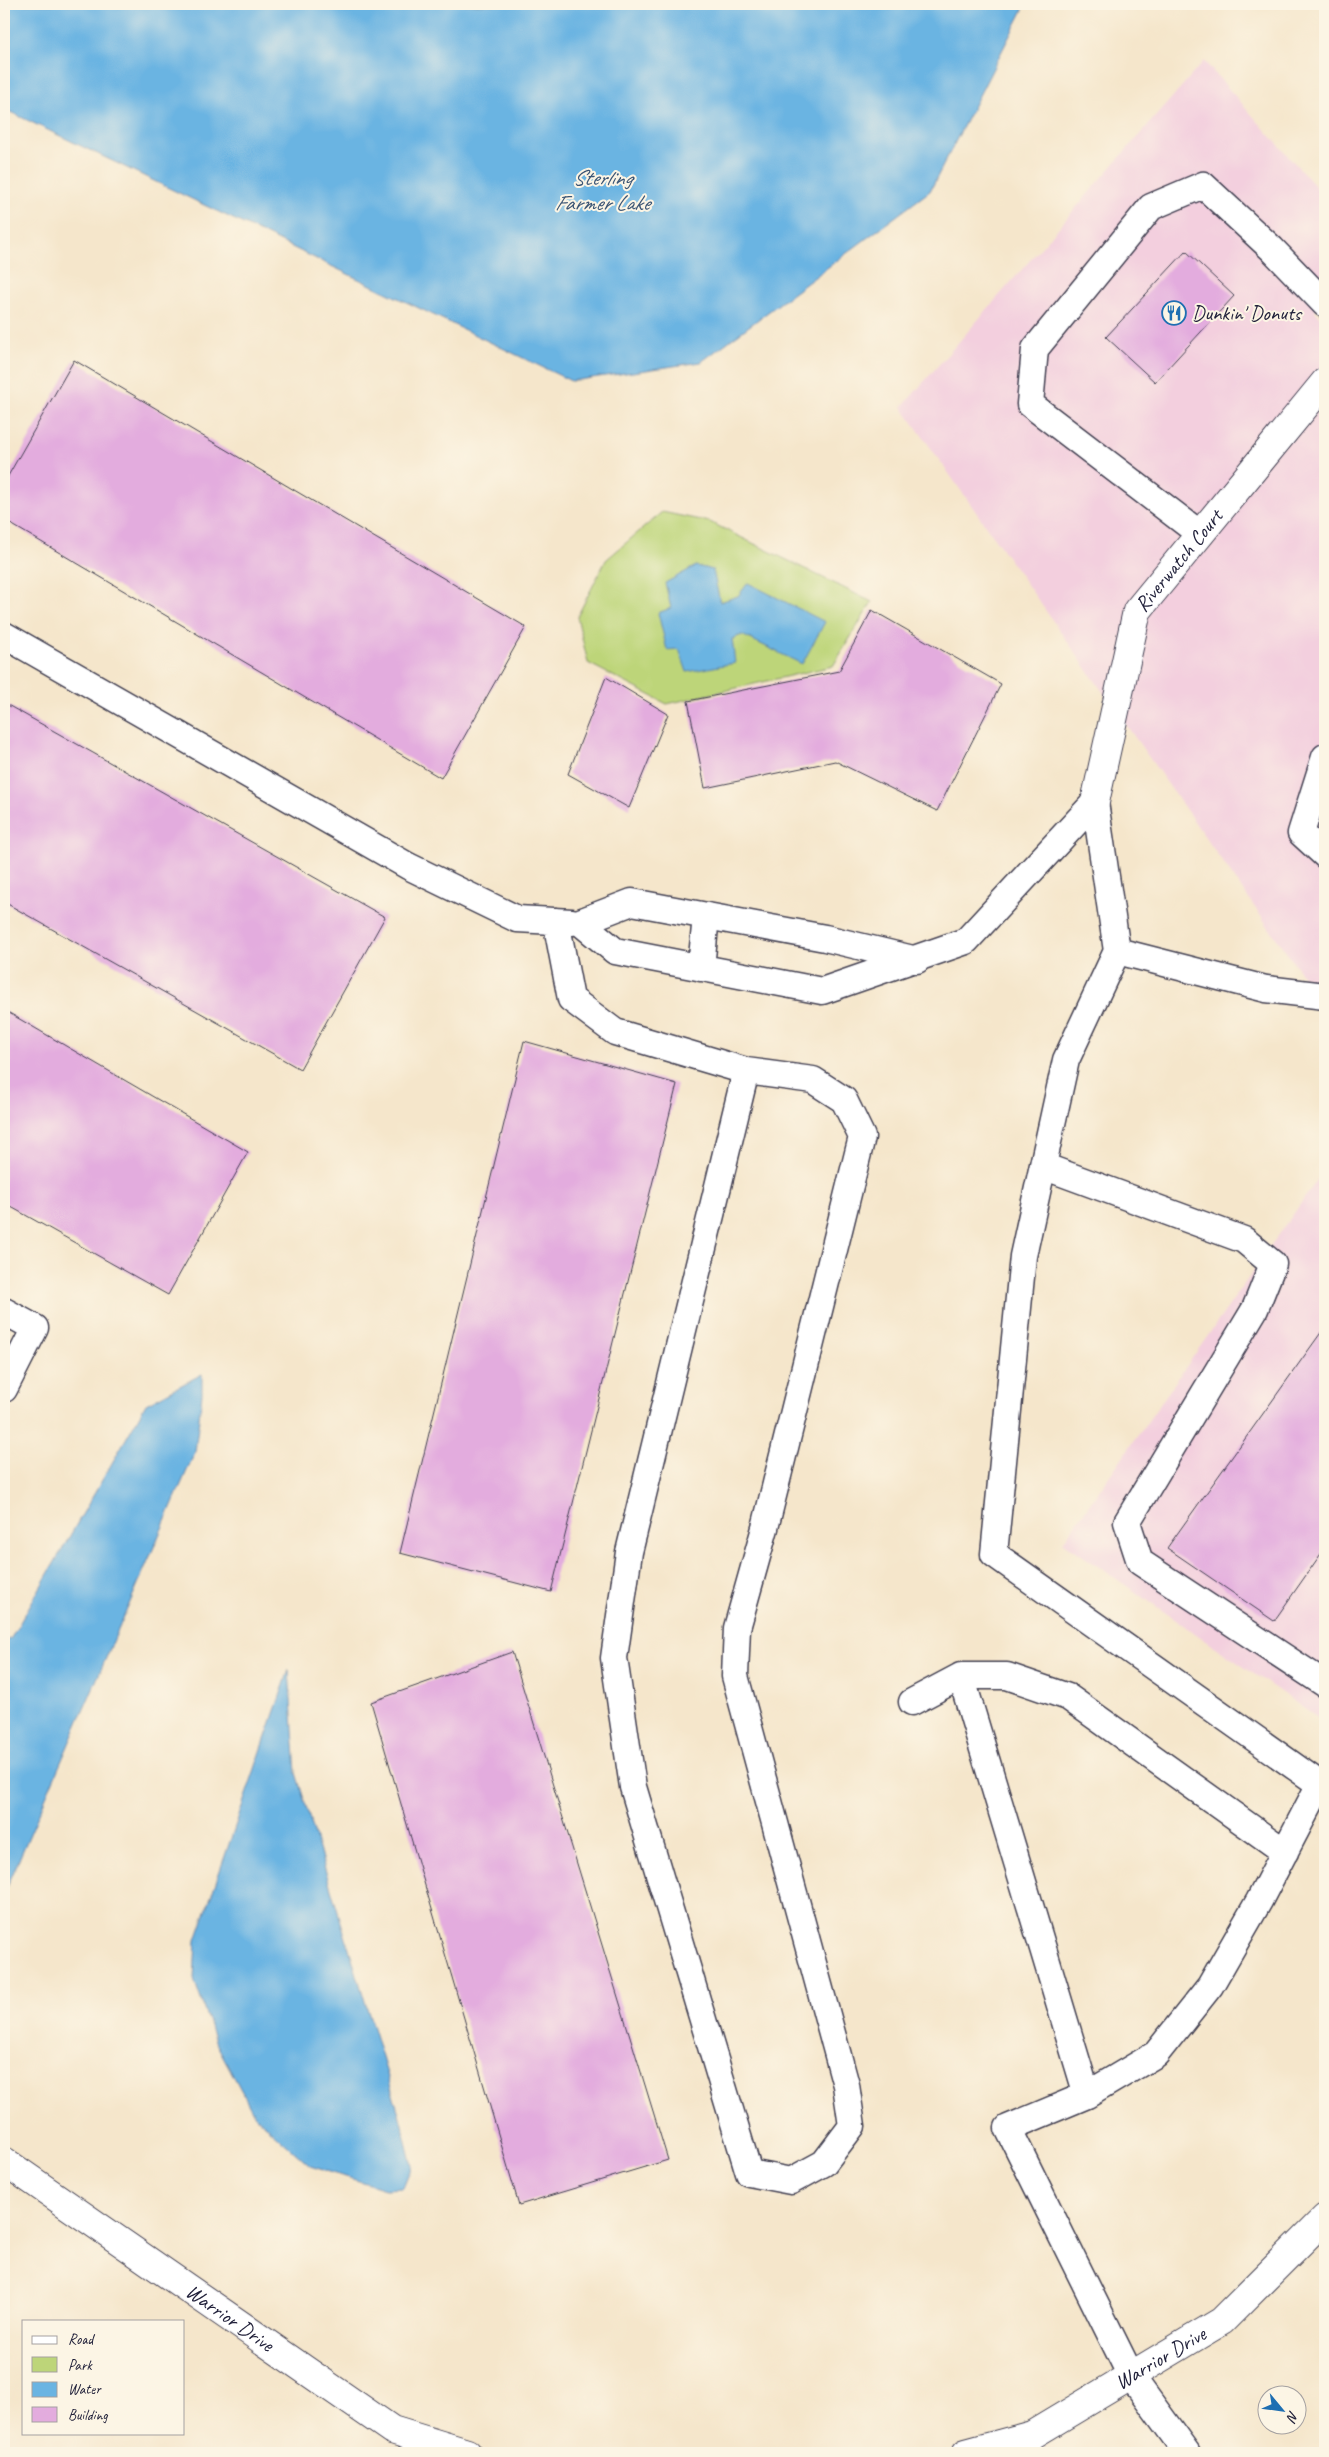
<svg xmlns="http://www.w3.org/2000/svg" width="1329" height="2457" font-family="Caveat,sans-serif">
	<rect width="100%" height="100%" fill="#fcf5e5"/>
	<filter id="ink" filterUnits="userSpaceOnUse"><feTurbulence type="fractalNoise" baseFrequency=".02" numOctaves="2"/><feDisplacementMap in="SourceGraphic" scale="10" xChannelSelector="R" yChannelSelector="G"/><feConvolveMatrix kernelMatrix="1 2 1 2 8 2 1 2 1" color-interpolation-filters="sRGB"/></filter>
	<filter id="wash" filterUnits="userSpaceOnUse"><feTurbulence type="fractalNoise" baseFrequency=".0096" numOctaves="4" result="noise"/><feDisplacementMap in="SourceGraphic" scale="20" xChannelSelector="R" yChannelSelector="G"/><feGaussianBlur stdDeviation="1.12" result="paint"/><feColorMatrix in="noise" values="0 0 0 0 0 0 0 0 0 0 0 0 0 0 0 0 0 1.4 0 .05"/><feComposite in="paint" operator="in"/></filter>
	<g filter="url(#wash)">
		<rect width="100%" height="100%" fill="#f5e6cb"/>
		<!-- built -->
		<path fill="#f3cfde" d="M 1204,61 L 1325,197 L 1325,283 L 1315,311 L 1325,323 L 1325,1007 L 902,407 Z
			M 1325,1169 L 1325,1723 L 1063,1542 Z"/>
		<!-- green -->
		<path fill="#bdd579" stroke="#707c5a" d="M 662,512 L 710,522 L 872,602 L 833,666 L 667,704 L 588,663 L 577,617 L 606,560 Z"/>
		<!-- water -->
		<path fill="#6ab4e2" stroke="#466b8e" d="M 4,4 L 1026,4 L 930,191 L 701,362 L 571,381 L 4,109 Z
			M 696,566 L 713,570 L 720,602 L 738,596 L 748,583 L 825,622 L 802,664 L 742,635 L 732,639 L 735,663 L 687,672 L 679,649 L 667,650 L 658,613 L 671,608 L 665,583 Z
			M 202,1374 L 202,1394 L 195,1452 L 4,1894 L 4,1643 L 11,1638 L 146,1404 Z
			M 289,1670 L 296,1773 L 400,2117 L 412,2166 L 403,2188 L 385,2189 L 310,2166 L 255,2116 L 215,2041 L 194,1979 L 196,1940 Z"/>
		<g id="blocks">
			<!-- building -->
			<path fill="#e3acde" d="M 1186,251 L 1234,296 L 1155,382 L 1106,337 Z
				M 74,360 L 526,627 L 441,778 L 4,520 L 4,483 Z
				M 872,610 L 1001,684 L 937,811 L 835,761 L 705,788 L 688,701 L 839,671 Z
				M 606,677 L 668,714 L 629,808 L 568,774 Z
				M 4,703 L 385,917 L 300,1069 L 4,902 Z
				M 4,1010 L 248,1152 L 168,1295 L 4,1203 Z
				M 524,1041 L 677,1084 L 551,1592 L 400,1553 Z
				M 1325,1327 L 1325,1548 L 1274,1621 L 1167,1548 Z
				M 512,1652 L 668,2160 L 519,2205 L 371,1702 Z"/>
		</g>
	</g>
	<g filter="url(#ink)">
		<use href="#blocks" fill-opacity="0" stroke="#423f51" stroke-width="1"/>
		<g fill="none" stroke-linecap="round" stroke-linejoin="round">
			<!-- lane casing -->
			<g stroke="#423f51" stroke-width="29">
				<path id="lane" d="M 1200,534 L 1030,404 L 1035,349 L 1151,207 L 1203,185 L 1272,249 L 1325,304
					M 4,635 L 408,866 L 517,919 L 572,922
					M 1325,757 L 1301,833 L 1325,855
					M 1095,802 L 1117,951 L 1066,1060 L 1023,1256 L 994,1554 L 1325,1788
					M 556,921 L 571,999 L 615,1032 L 746,1071 L 629,1552 L 614,1658 L 633,1787 L 749,2173 L 791,2181 L 824,2163 L 852,2126 L 846,2085 L 735,1676 L 737,1628 L 765,1528 L 862,1137 L 844,1100 L 813,1080 L 746,1071
					M 1117,951 L 1266,989 L 1325,996
					M 917,960 L 825,938 L 632,902 L 580,922 L 615,951 L 822,991 L 966,941 L 1095,802
					M 701,968 L 706,916
					M 1043,1166 L 1244,1240 L 1273,1264 L 1255,1309 L 1127,1522 L 1140,1562 L 1325,1684
					M 4,1311 L 35,1328 L 4,1389
					M 961,1676 L 1087,2095
					M 912,1702 L 961,1676 L 1007,1676 L 1068,1697 L 1285,1852
					M 1187,2453 L 1131,2376 L 1008,2128 L 1087,2095 L 1156,2054 L 1210,1986 L 1259,1901 L 1320,1784"/>
			</g>
			<!-- street casing -->
			<g stroke="#423f51" stroke-width="30">
				<g id="street">
					<path id="s1" d="M 1095,802 L 1137,611 L 1325,382"/>
				</g>
			</g>
			<!-- secondary casing -->
			<g stroke="#423f51" stroke-width="30">
				<g id="secondary">
					<path id="s2" d="M 4,2161 L 392,2430 L 467,2453"/>
					<path id="s3" d="M 966,2453 L 1032,2435 L 1222,2321 L 1325,2218"/>
				</g>
			</g>
			<!-- lane -->
			<use href="#lane" stroke="#fff" stroke-width="26"/>
			<!-- street -->
			<use href="#street" stroke="#fff" stroke-width="28"/>
			<!-- secondary -->
			<use href="#secondary" stroke="#fff" stroke-width="28"/>
		</g>
	</g>
	<!-- icons -->
	<defs>
		<g id="restaurant-ring" transform="scale(1.25)"><circle r="9.5" fill="#fcf5e5" stroke="#1f6fb2" stroke-width="1.5"/><path d="M-5-6h1v4h1v-4h1v4h1v-4h1v5L-1.5 .5V6h-2V.5L-5-1ZM5-6V6H3V1.5H1.5Q1.5-4 5-6Z" fill="#1f6fb2"/></g>
	</defs>
	<g fill-rule="evenodd">
		<use href="#restaurant-ring" x="1174" y="313"/>
	</g>
	<g text-anchor="middle" stroke-width="4" stroke-linejoin="round" paint-order="stroke">
		<!-- poi labels -->
		<g font-size="21" fill="#22223b" stroke="#fcf5e5" text-anchor="start">
			<text x="1192" y="320">Dunkin' Donuts</text>
		</g>
		<!-- street labels -->
		<g font-size="21" fill="#22223b" stroke="#fcf5e5">
			<text dy="7" stroke="none"><textPath href="#s1" startOffset="261">Riverwatch Court</textPath></text>
			<text dy="7" stroke="none"><textPath href="#s2" startOffset="275">Warrior Drive</textPath></text>
			<text dy="7" stroke="none"><textPath href="#s3" startOffset="218">Warrior Drive</textPath></text>
		</g>
		<!-- water labels -->
		<g font-size="22" font-style="italic" fill="#3b5575" stroke="#fcf5e5">
			<text x="602" y="185">Sterling<tspan x="602" dy="25">Farmer Lake</tspan></text>
		</g>
	</g>
	<!-- margin -->
	<rect width="1329" height="2457" fill="none" stroke="#fcf5e5" stroke-width="20"/>
	<!-- legend -->
	<rect x="22" y="2320" width="162" height="115" fill="#fcf5e5" stroke="#a5a1a1"/>
	<rect x="32" y="2336" width="25" height="8" fill="#ffffff" stroke="#a5a1a1"/>
	<text x="68" y="2344" font-size="15" fill="#22223b">Road</text>
	<rect x="32" y="2357" width="25" height="15" fill="#bdd579" stroke="#a5a1a1"/>
	<text x="68" y="2370" font-size="15" fill="#22223b">Park</text>
	<rect x="32" y="2382" width="25" height="15" fill="#6ab4e2" stroke="#a5a1a1"/>
	<text x="68" y="2394" font-size="15" fill="#22223b">Water</text>
	<rect x="32" y="2407" width="25" height="15" fill="#e3acde" stroke="#a5a1a1"/>
	<text x="68" y="2420" font-size="15" fill="#22223b">Building</text>
	<!-- north arrow -->
	<g transform="translate(1282 2410) rotate(119)"><circle r="24" fill="#fcf5e5" stroke="#a5a1a1"/>
	<path d="M0-4L9 19L0 12L-9 19Z" fill="#1f6fb2"/>
	<text y="-8" font-size="14" font-weight="bold" text-anchor="middle" fill="#22223b">N</text>
	</g>
</svg>
